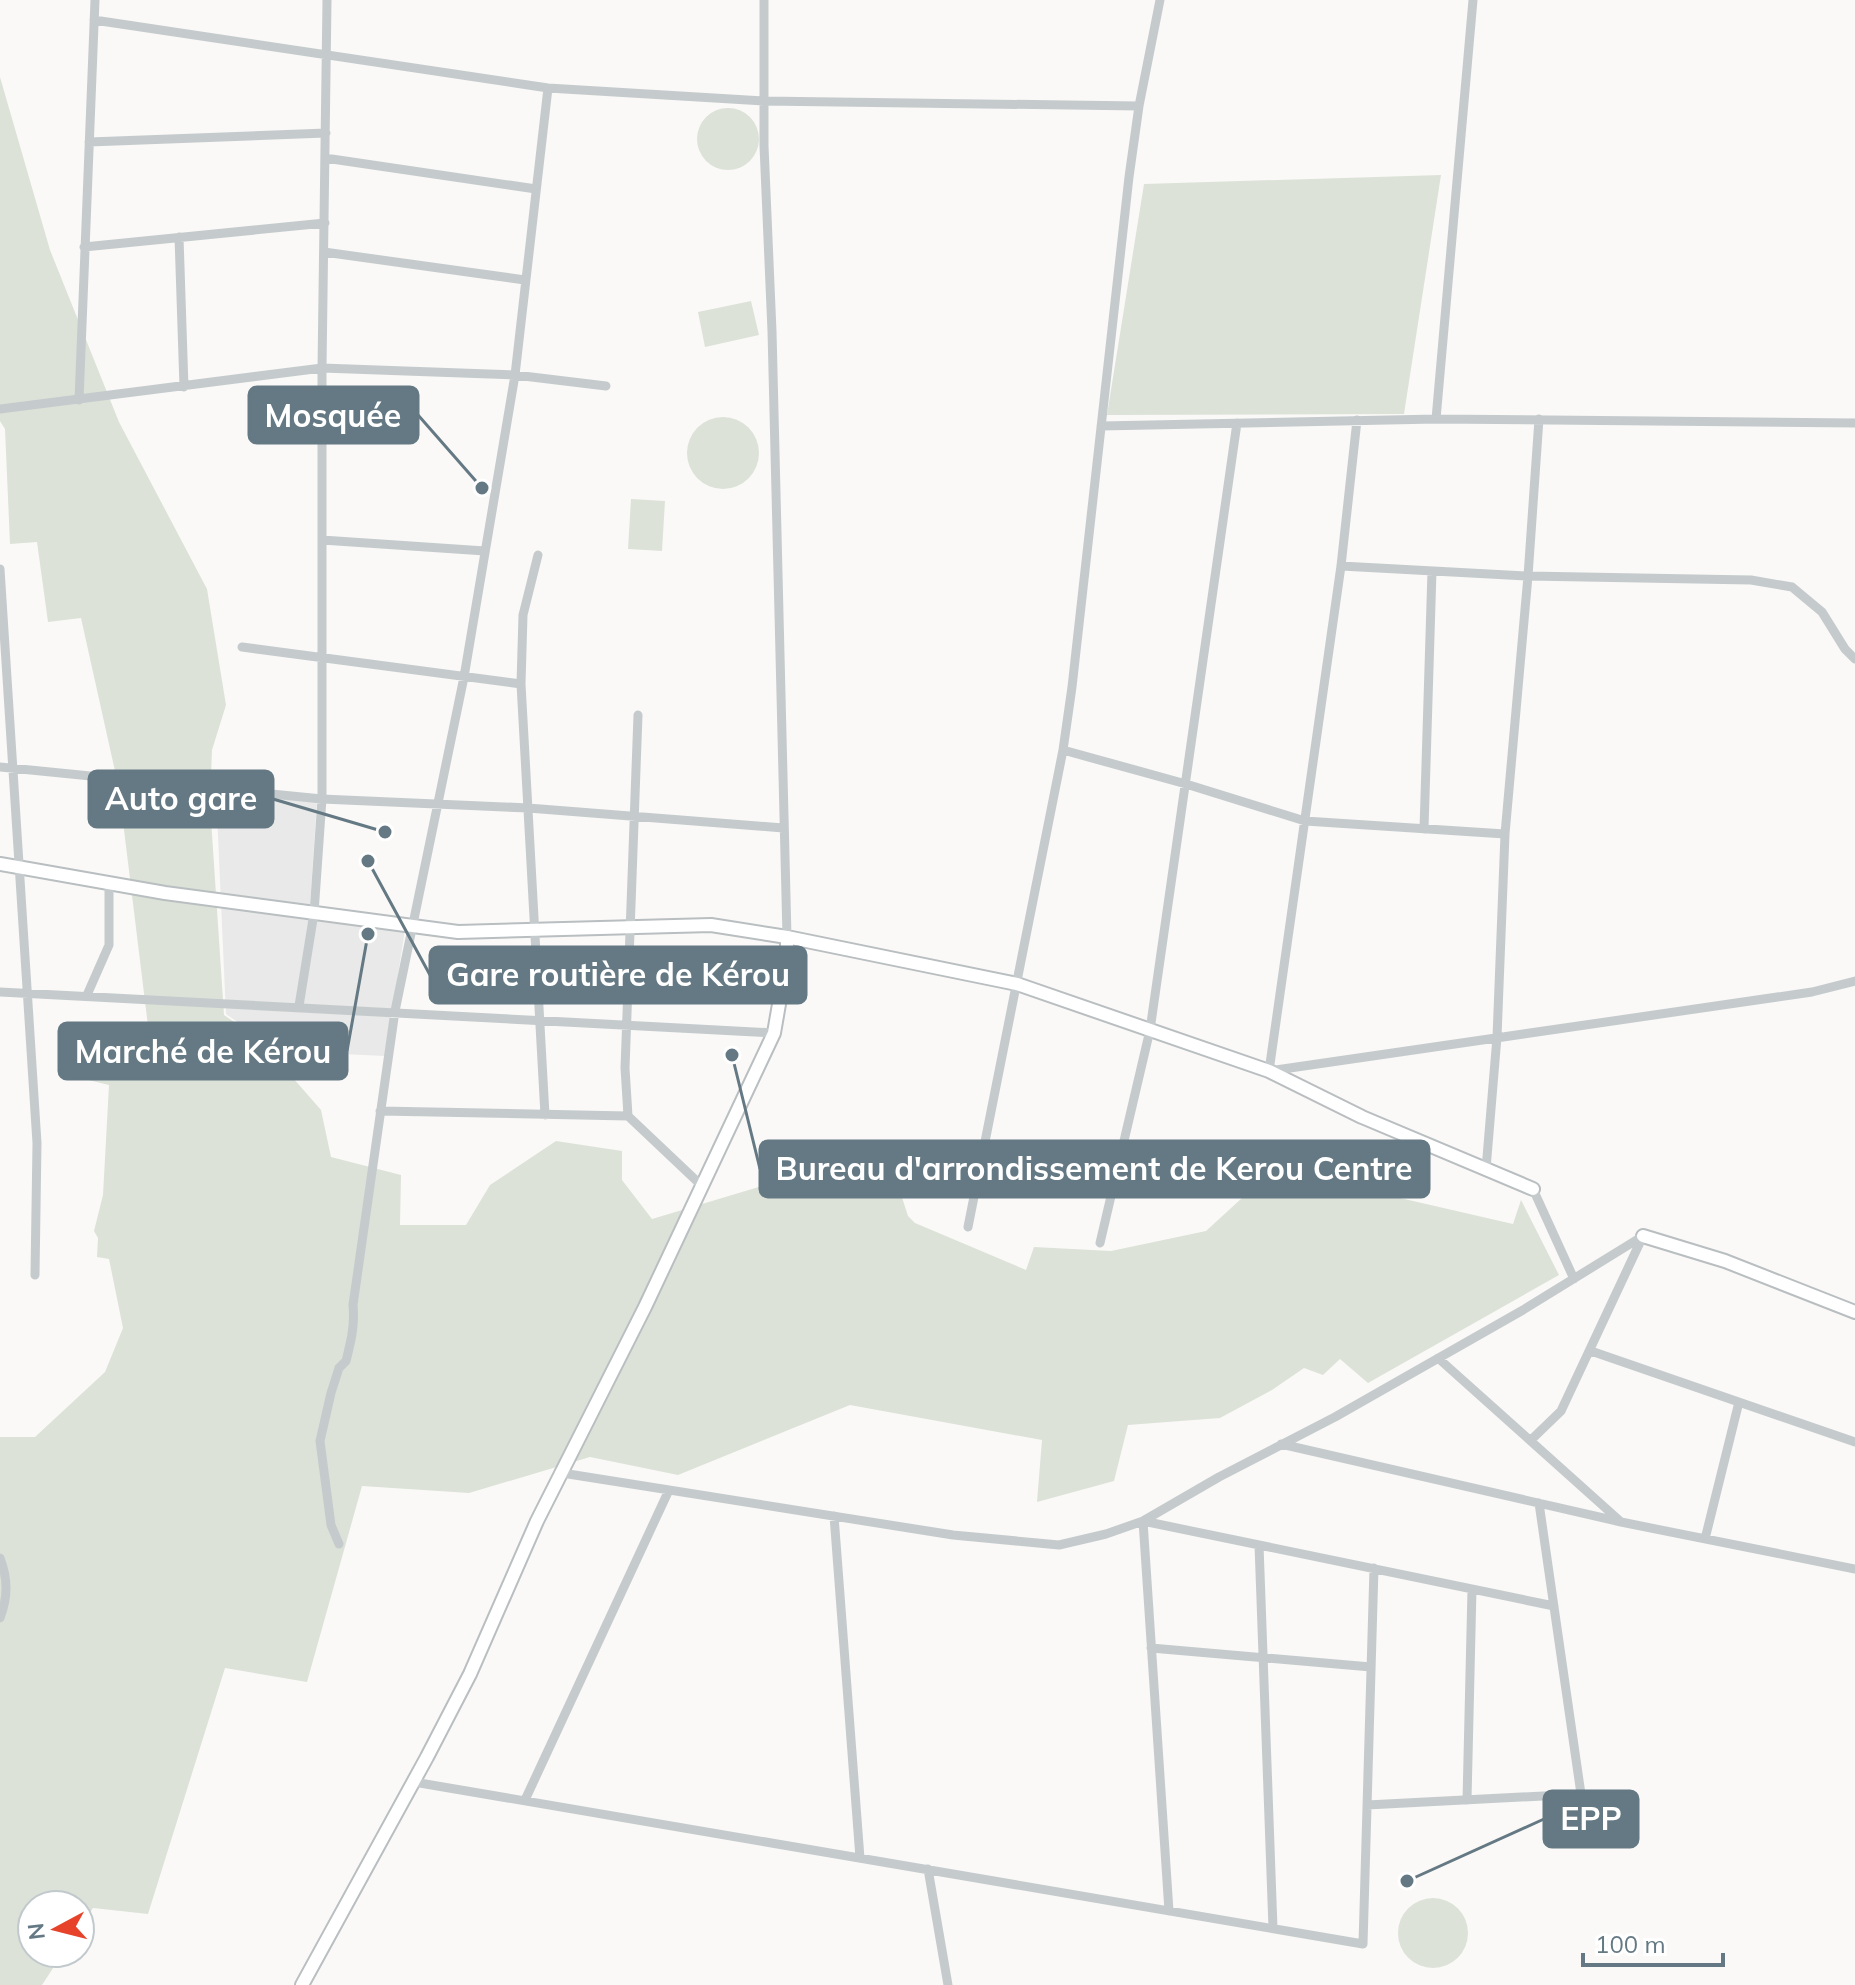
<svg xmlns="http://www.w3.org/2000/svg" width="1855" height="1985" font-family="Mulish,sans-serif">
	<rect width="100%" height="100%" fill="#faf9f7"/>
	<!-- built -->
	<path fill="#e8e9e8" d="M 216,791 L 317,801 L 309,920 L 405,930 L 385,1056 L 279,1051 L 226,1014 Z"/>
	<!-- green -->
	<path fill="#dce2d8" d="M 0,77 L 50,250 L 119,422 L 207,589 L 226,705 L 212,750 L 210,804 L 224,1015 L 259,1039 L 321,1110 L 331,1157 L 401,1175 L 400,1225 L 466,1225 L 490,1185 L 556,1141 L 622,1151 L 622,1180 L 652,1219 L 762,1186 L 898,1185 L 908,1216 L 915,1223 L 1026,1270 L 1034,1247 L 1111,1251 L 1206,1231 L 1277,1166 L 1348,1186 L 1513,1224 L 1521,1200 L 1559,1275 L 1368,1383 L 1340,1359 L 1323,1375 L 1304,1368 L 1272,1390 L 1220,1418 L 1128,1425 L 1114,1481 L 1037,1502 L 1042,1440 L 850,1405 L 678,1475 L 590,1457 L 469,1493 L 362,1486 L 307,1682 L 225,1668 L 148,1914 L 93,1908 L 80,1927 L 80,1905 L 32,1905 L 32,1953 L 63,1953 L 42,1985 L 0,1985 L 0,1437 L 35,1437 L 105,1372 L 123,1328 L 109,1259 L 97,1257 L 98,1238 L 94,1231 L 103,1195 L 109,1085 L 72,1076 L 74,1044 L 125,1044 L 148,1026 L 119,789 L 81,618 L 48,622 L 37,542 L 10,544 L 5,429 L 0,421 Z
		M697 139a31 31 0 1 1 62 0a31 31 0 1 1-62 0Z
		M 1441,175 L 1404,414 L 1107,415 L 1144,184 Z
		M 751,301 L 759,335 L 705,347 L 698,312 Z
		M687 453a36 36 0 1 1 72 0a36 36 0 1 1-72 0Z
		M 631,499 L 665,501 L 662,551 L 628,549 Z
		M1398 1933a35 35 0 1 1 70 0a35 35 0 1 1-70 0Z"/>
	<g fill="none" stroke-linecap="round" stroke-linejoin="round">
		<!-- major casing -->
		<g stroke="#b9bec1" stroke-width="16">
			<path id="major" d="M 0,864 L 165,893 L 458,932 L 711,925 L 787,937 L 1017,984 L 1269,1071 L 1362,1117 L 1533,1189
				M 1643,1236 L 1725,1261 L 1855,1312
				M 302,1985 L 427,1757 L 470,1674 L 537,1521 L 645,1307 L 774,1033 L 787,958 L 787,937"/>
		</g>
		<!-- minor -->
		<path stroke="#c5cbcd" stroke-width="9" d="M 764,0 L 764,146 L 772,331 L 787,937
			M 94,20 L 548,88 L 764,101 L 1139,106
			M 89,142 L 326,133
			M 325,158 L 536,189
			M 179,237 L 184,387
			M 84,247 L 325,223
			M 324,252 L 525,280
			M 79,400 L 95,0
			M 0,409 L 322,368 L 515,375 L 606,386
			M 1436,419 L 1473,0
			M 1357,420 L 1341,566 L 1269,1071 L 1812,992 L 1855,981
			M 1101,426 L 1436,419 L 1855,423
			M 322,540 L 485,551
			M 538,555 L 523,615 L 521,684 L 545,1115
			M 1341,566 L 1528,576 L 1751,580 L 1792,587 L 1822,612 L 1845,649 L 1855,659
			M 0,569 L 37,1143 L 35,1275
			M 242,647 L 521,684
			M 1063,750 L 1186,784 L 1305,821 L 1505,834
			M 0,767 L 322,799 L 528,808 L 783,828
			M 1424,829 L 1432,571
			M 0,992 L 774,1033
			M 87,995 L 109,945 L 109,883
			M 299,1006 L 314,913 L 322,799 L 322,368 L 327,0
			M 380,1111 L 628,1116 L 702,1186
			M 628,1116 L 625,1068 L 638,715
			M 1486,1169 L 1497,1037 L 1505,834 L 1528,576 L 1539,419
			M 1533,1189 L 1574,1279
			M 968,1227 L 1063,750 L 1072,687 L 1129,177 L 1139,106 L 1160,0
			M 1100,1243 L 1150,1030 L 1237,423
			M 1591,1351 L 1855,1442
			M 1438,1358 L 1620,1521
			M 1531,1440 L 1561,1411 L 1643,1236
			M 1281,1444 L 1621,1522 L 1855,1569
			M 562,1473 L 953,1535 L 1059,1545 L 1106,1534 L 1143,1521 L 1219,1477 L 1335,1417 L 1523,1310 L 1643,1236
			M 834,1516 L 860,1858
			M 1705,1539 L 1739,1402
			M 339,1544 L 331,1525 L 320,1441 L 331,1393 L 339,1368 L 346,1361 C 351,1341 355,1326 353,1305 L 395,1011 L 464,677 L 515,375 L 548,88
			M 1259,1545 L 1273,1928
			M 0,1558 C 8,1579 8,1597 0,1618
			M 1151,1648 L 1371,1667
			M 414,1782 L 1363,1944 L 1374,1568
			M 525,1800 L 669,1490
			M 1467,1800 L 1472,1589
			M 1367,1805 L 1581,1794 L 1539,1503
			M 928,1869 L 948,1985
			M 1169,1911 L 1143,1521 L 1554,1606"/>
		<!-- major -->
		<use href="#major" stroke="#fff" stroke-width="12"/>
	</g>
	<!-- callouts -->
	<path fill="none" stroke="#647983" stroke-width="3" d="M482 488L418 415M385 832L273 799M368 861L430 975M368 934L347 1051M732 1055L760 1169M1407 1881L1544 1819"/>
	<g fill="#647983" stroke="#fff" stroke-width="3">
		<circle cx="482" cy="488" r="8"/>
		<circle cx="385" cy="832" r="8"/>
		<circle cx="368" cy="861" r="8"/>
		<circle cx="368" cy="934" r="8"/>
		<circle cx="732" cy="1055" r="8"/>
		<circle cx="1407" cy="1881" r="8"/>
	</g>
	<g fill="#647983" stroke="#647983" stroke-width="3">
		<rect x="249" y="387" width="169" height="56" rx="8"/>
		<rect x="89" y="771" width="184" height="56" rx="8"/>
		<rect x="430" y="947" width="376" height="56" rx="8"/>
		<rect x="59" y="1023" width="288" height="56" rx="8"/>
		<rect x="760" y="1141" width="669" height="56" rx="8"/>
		<rect x="1544" y="1791" width="94" height="56" rx="8"/>
	</g>
	<g font-size="32" text-anchor="middle" font-weight="bold" fill="#fff">
		<text x="333" y="427">Mosquée</text>
		<text x="181" y="810">Auto gare</text>
		<text x="618" y="986">Gare routière de Kérou</text>
		<text x="203" y="1063">Marché de Kérou</text>
		<text x="1094" y="1180">Bureau d'arrondissement de Kerou Centre</text>
		<text x="1591" y="1830">EPP</text>
	</g>
	<!-- north arrow -->
	<g transform="translate(56 1929) rotate(263)"><circle r="38" fill="#ffffff" stroke="#c1c9cd" stroke-width="2"/>
	<path d="M0-6L14 30L0 20L-14 30Z" fill="#e7432a"/>
	<text y="-12" font-size="22" font-weight="bold" text-anchor="middle" fill="#647983">N</text>
	</g>
	<!-- scale -->
	<path d="M1583 1953v12h140v-12" fill="none" stroke="#647983" stroke-width="4"/>
	<text x="1595" y="1953" font-size="24" fill="#647983" stroke="#ffffff" stroke-width="6" paint-order="stroke">100 m</text>
</svg>
